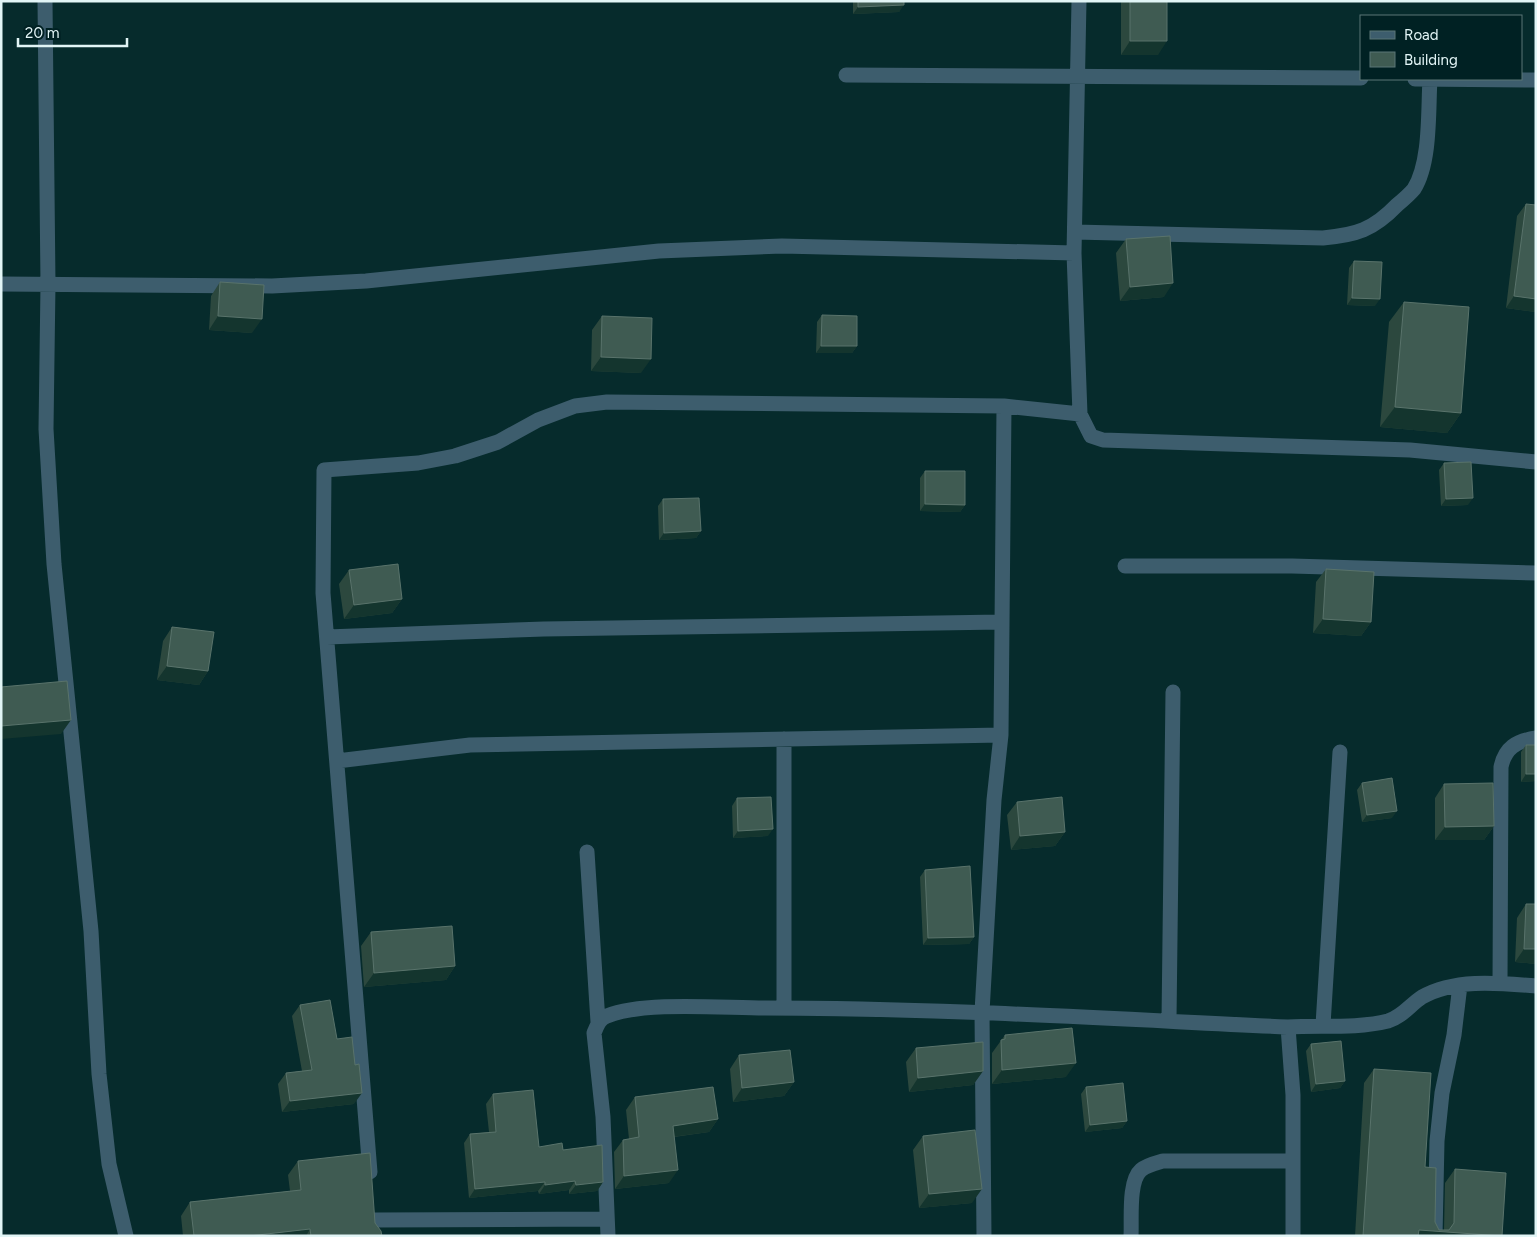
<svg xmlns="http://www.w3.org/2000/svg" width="1537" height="1237" font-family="Figtree,sans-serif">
	<rect width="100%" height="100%" fill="#062b2c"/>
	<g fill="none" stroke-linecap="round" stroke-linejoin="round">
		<!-- minor -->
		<path stroke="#3d5d6d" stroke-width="15" d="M 45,1 L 48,284 L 46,429 L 54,564 L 91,931 L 99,1074 L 109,1164 L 126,1236
			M 1079,1 L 1074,253 L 1080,414 L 1091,436 L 1103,440 L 1410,450 L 1536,462
			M 846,75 L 1361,78
			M 1415,79 L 1536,80
			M 1075,232 L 1323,238 C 1356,235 1373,230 1397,205 C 1403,200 1409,195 1414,189 C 1431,162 1428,110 1430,79
			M 1,284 L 272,286 L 366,281 L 659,251 L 782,246 L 1074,253
			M 1125,566 L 1292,566 L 1536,573
			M 327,637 L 544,629 L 1001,622
			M 784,739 L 784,1008
			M 337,761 L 470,745 L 1001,735
			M 587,852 L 598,1022
			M 1500,983 L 1501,767 C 1505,748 1516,741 1536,738
			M 1169,1020 L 1173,692
			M 1323,1025 L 1340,752
			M 1288,1027 L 1293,1095 L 1293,1236
			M 370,1172 L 323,593 L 324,470 L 418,463 L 455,456 L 498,442 L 538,420 L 575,406 L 607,402 L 1004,406 L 1080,414
			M 374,1220 L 607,1219
			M 608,1236 L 603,1117 L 594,1033 C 597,1026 599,1019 607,1016 C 644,1001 722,1008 764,1008 C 939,1008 1114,1019 1288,1027 C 1321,1025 1355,1029 1388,1021 C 1402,1017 1411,1004 1422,997 C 1455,978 1500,983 1536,986
			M 984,1236 L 982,1012 L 994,800 L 1001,735 L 1004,406
			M 1131,1236 C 1132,1220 1128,1181 1141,1170 C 1147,1165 1156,1163 1163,1161 L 1293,1161
			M 1435,1236 L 1437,1141 L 1442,1093 L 1454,1035 L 1460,985"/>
	</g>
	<!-- wall -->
	<path fill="#2c483e" d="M 853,1 L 904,1 L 899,12 L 853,14 Z
		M 1121,1 L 1167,1 L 1158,55 L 1121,55 Z
		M 1526,204 L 1536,312 L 1506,308 L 1517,216 Z
		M 1126,239 L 1164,297 L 1120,301 L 1116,253 Z
		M 1354,261 L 1375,306 L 1347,305 L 1349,268 Z
		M 220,282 L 252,333 L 209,330 L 211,296 Z
		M 1404,302 L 1461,413 L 1447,433 L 1380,427 L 1389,322 Z
		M 822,315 L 857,346 L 852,353 L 816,353 L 817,322 Z
		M 602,316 L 641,373 L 591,371 L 592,330 Z
		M 1444,463 L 1468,505 L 1441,506 L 1439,470 Z
		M 925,471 L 965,505 L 960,512 L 920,511 L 920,478 Z
		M 663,499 L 701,531 L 696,538 L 659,540 L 658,506 Z
		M 1326,569 L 1371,622 L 1361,636 L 1313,633 L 1316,582 Z
		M 349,570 L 402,599 L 392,613 L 344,619 L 339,584 Z
		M 172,627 L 208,671 L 199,685 L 157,680 L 163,641 Z
		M 1526,745 L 1536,781 L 1521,782 L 1521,752 Z
		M 1362,783 L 1392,818 L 1362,822 L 1357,790 Z
		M 1444,784 L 1494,826 L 1484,840 L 1435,840 L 1435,798 Z
		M 737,798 L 768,836 L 733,838 L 732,806 Z
		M 1017,802 L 1065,832 L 1055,846 L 1011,850 L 1007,815 Z
		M 925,870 L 974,937 L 969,944 L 923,945 L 920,877 Z
		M 1526,904 L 1536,964 L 1515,962 L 1517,918 Z
		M 371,932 L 455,966 L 446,980 L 364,987 L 361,946 Z
		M 300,1005 L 337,1039 L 355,1065 L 354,1104 L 282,1112 L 278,1084 L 286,1073 L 302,1071 L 292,1016 Z
		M 1005,1035 L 1066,1077 L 992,1084 L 992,1053 Z
		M 1311,1044 L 1345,1081 L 1340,1088 L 1311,1092 L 1306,1051 Z
		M 916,1048 L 983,1071 L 973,1085 L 909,1092 L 906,1062 Z
		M 739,1055 L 794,1082 L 784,1096 L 733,1102 L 730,1069 Z
		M 1374,1069 L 1425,1167 L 1435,1222 L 1439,1230 L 1444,1230 L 1445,1183 L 1455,1169 L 1502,1236 L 1355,1236 L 1364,1083 Z
		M 1086,1087 L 1127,1121 L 1122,1128 L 1085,1132 L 1081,1094 Z
		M 493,1094 L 539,1147 L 563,1150 L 603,1182 L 597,1191 L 569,1194 L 569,1190 L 539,1194 L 538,1191 L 469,1198 L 464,1143 L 470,1134 L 489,1132 L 486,1104 Z
		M 635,1097 L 718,1119 L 709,1132 L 674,1137 L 669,1183 L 615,1189 L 614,1152 L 623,1140 L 629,1139 L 626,1110 Z
		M 923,1136 L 972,1203 L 919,1208 L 913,1150 Z
		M 298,1161 L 375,1223 L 382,1236 L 183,1236 L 181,1216 L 190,1202 L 290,1191 L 288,1175 Z"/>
	<!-- shaded-wall -->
	<path fill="#14352e" d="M 904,5 L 899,12 L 853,14 L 858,7 Z
		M 1130,41 L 1167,41 L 1158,55 L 1121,55 Z
		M 1173,283 L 1164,297 L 1120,301 L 1130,287 Z
		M 1514,296 L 1536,299 L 1536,312 L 1506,308 Z
		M 1352,298 L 1380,299 L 1375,306 L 1347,305 Z
		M 218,316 L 262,319 L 252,333 L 209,330 Z
		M 821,346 L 857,346 L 852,353 L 816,353 Z
		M 601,357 L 651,359 L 641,373 L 591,371 Z
		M 1395,407 L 1461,413 L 1447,433 L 1380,427 Z
		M 1473,498 L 1468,505 L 1441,506 L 1446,499 Z
		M 925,504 L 965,505 L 960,512 L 920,511 Z
		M 701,531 L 696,538 L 659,540 L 664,533 Z
		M 402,599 L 392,613 L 344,619 L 354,605 Z
		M 1323,619 L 1371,622 L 1361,636 L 1313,633 Z
		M 167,666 L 208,671 L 199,685 L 157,680 Z
		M 71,720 L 61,734 L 1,739 L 1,726 Z
		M 1526,774 L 1536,774 L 1536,781 L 1521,782 Z
		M 1397,811 L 1392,818 L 1362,822 L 1367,815 Z
		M 1494,826 L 1484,840 L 1435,840 L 1445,827 Z
		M 773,829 L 768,836 L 733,838 L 738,831 Z
		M 1065,832 L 1055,846 L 1011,850 L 1020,836 Z
		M 974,937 L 969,944 L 923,945 L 928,938 Z
		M 1524,949 L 1536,949 L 1536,964 L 1515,962 Z
		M 455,966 L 446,980 L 364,987 L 374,973 Z
		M 1076,1063 L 1066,1077 L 992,1084 L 1002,1070 Z
		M 983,1071 L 973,1085 L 909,1092 L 918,1078 Z
		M 1345,1081 L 1340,1088 L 1311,1092 L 1316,1084 Z
		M 794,1082 L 784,1096 L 733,1102 L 742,1088 Z
		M 362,1093 L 354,1104 L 282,1112 L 290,1101 Z
		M 718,1119 L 709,1132 L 664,1138 L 673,1126 Z
		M 1127,1121 L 1122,1128 L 1085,1132 L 1090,1125 Z
		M 678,1170 L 669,1183 L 615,1189 L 624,1176 Z
		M 575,1181 L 569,1190 L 539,1194 L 545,1185 Z
		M 545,1182 L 538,1191 L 469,1198 L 475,1189 Z
		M 603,1182 L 597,1191 L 569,1194 L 576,1185 Z
		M 982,1189 L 972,1203 L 919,1208 L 929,1194 Z
		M 310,1229 L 306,1236 L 249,1236 Z
		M 1419,1230 L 1496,1236 L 1415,1236 Z"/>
	<!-- building -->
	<path fill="#3f5b52" stroke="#59736b" d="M 858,1 L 904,1 L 904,5 L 858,7 Z
		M 1130,1 L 1167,1 L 1167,41 L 1130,41 Z
		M 1526,204 L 1536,205 L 1536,299 L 1514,296 Z
		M 1170,236 L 1173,283 L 1130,287 L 1126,239 Z
		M 1354,261 L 1382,262 L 1380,299 L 1352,298 Z
		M 220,282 L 264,285 L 262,319 L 218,316 Z
		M 1404,302 L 1469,307 L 1461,413 L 1395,407 Z
		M 822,315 L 857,316 L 857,346 L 821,346 Z
		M 602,316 L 652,318 L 651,359 L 601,357 Z
		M 1471,462 L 1473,498 L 1446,499 L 1444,463 Z
		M 925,471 L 965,471 L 965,505 L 925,504 Z
		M 699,498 L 701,531 L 664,533 L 663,499 Z
		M 398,564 L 402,599 L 354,605 L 349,570 Z
		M 1326,569 L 1374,572 L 1371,622 L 1323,619 Z
		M 172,627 L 214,632 L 208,671 L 167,666 Z
		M 67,681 L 71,720 L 1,726 L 1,687 Z
		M 1526,745 L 1536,745 L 1536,774 L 1526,774 Z
		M 1392,778 L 1397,811 L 1367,815 L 1362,783 Z
		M 1493,783 L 1494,826 L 1445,827 L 1444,784 Z
		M 771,797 L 773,829 L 738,831 L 737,798 Z
		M 1062,797 L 1065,832 L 1020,836 L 1017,802 Z
		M 970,866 L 974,937 L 928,938 L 925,870 Z
		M 1526,904 L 1536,904 L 1536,949 L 1524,949 Z
		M 452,926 L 455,966 L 374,973 L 371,932 Z
		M 330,1000 L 337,1039 L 352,1037 L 355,1065 L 359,1064 L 362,1093 L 290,1101 L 286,1073 L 312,1070 L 300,1005 Z
		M 1072,1028 L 1076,1063 L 1002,1070 L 1001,1040 L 1005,1039 L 1005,1035 Z
		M 1341,1041 L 1345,1081 L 1316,1084 L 1311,1044 Z
		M 983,1042 L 983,1071 L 918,1078 L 916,1048 Z
		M 790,1050 L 794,1082 L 742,1088 L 739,1055 Z
		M 1374,1069 L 1431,1073 L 1425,1167 L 1436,1168 L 1435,1222 L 1439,1230 L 1449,1230 L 1454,1223 L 1455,1169 L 1506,1173 L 1502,1236 L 1419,1230 L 1418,1236 L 1363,1236 Z
		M 1123,1083 L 1127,1121 L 1090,1125 L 1086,1087 Z
		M 713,1087 L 718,1119 L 673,1126 L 678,1170 L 624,1176 L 623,1140 L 639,1137 L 635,1097 Z
		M 533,1090 L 539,1147 L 562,1143 L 563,1150 L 602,1145 L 603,1182 L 576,1185 L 575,1181 L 545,1185 L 545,1182 L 475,1189 L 470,1134 L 496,1132 L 493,1094 Z
		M 975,1130 L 982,1189 L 929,1194 L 923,1136 Z
		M 370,1153 L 375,1223 L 381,1231 L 382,1236 L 311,1236 L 310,1229 L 249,1236 L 194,1236 L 190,1202 L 301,1190 L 298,1161 Z"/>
	<!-- border -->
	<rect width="1537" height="1237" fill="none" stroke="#e2f5f6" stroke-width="5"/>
	<!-- legend -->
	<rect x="1360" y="15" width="162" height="65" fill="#002123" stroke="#5a7677"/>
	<rect x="1370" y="31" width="25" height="8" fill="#3d5d6d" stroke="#5a7677"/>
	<text x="1404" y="40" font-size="15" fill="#e2f5f6">Road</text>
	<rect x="1370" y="52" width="25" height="15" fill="#3f5b52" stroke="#5a7677"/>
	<text x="1404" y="65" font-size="15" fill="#e2f5f6">Building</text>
	<!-- scale -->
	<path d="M18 38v8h109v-8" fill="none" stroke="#e2f5f6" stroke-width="2.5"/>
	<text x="25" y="38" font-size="15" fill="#e2f5f6" stroke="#002123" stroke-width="4" paint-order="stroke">20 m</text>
</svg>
